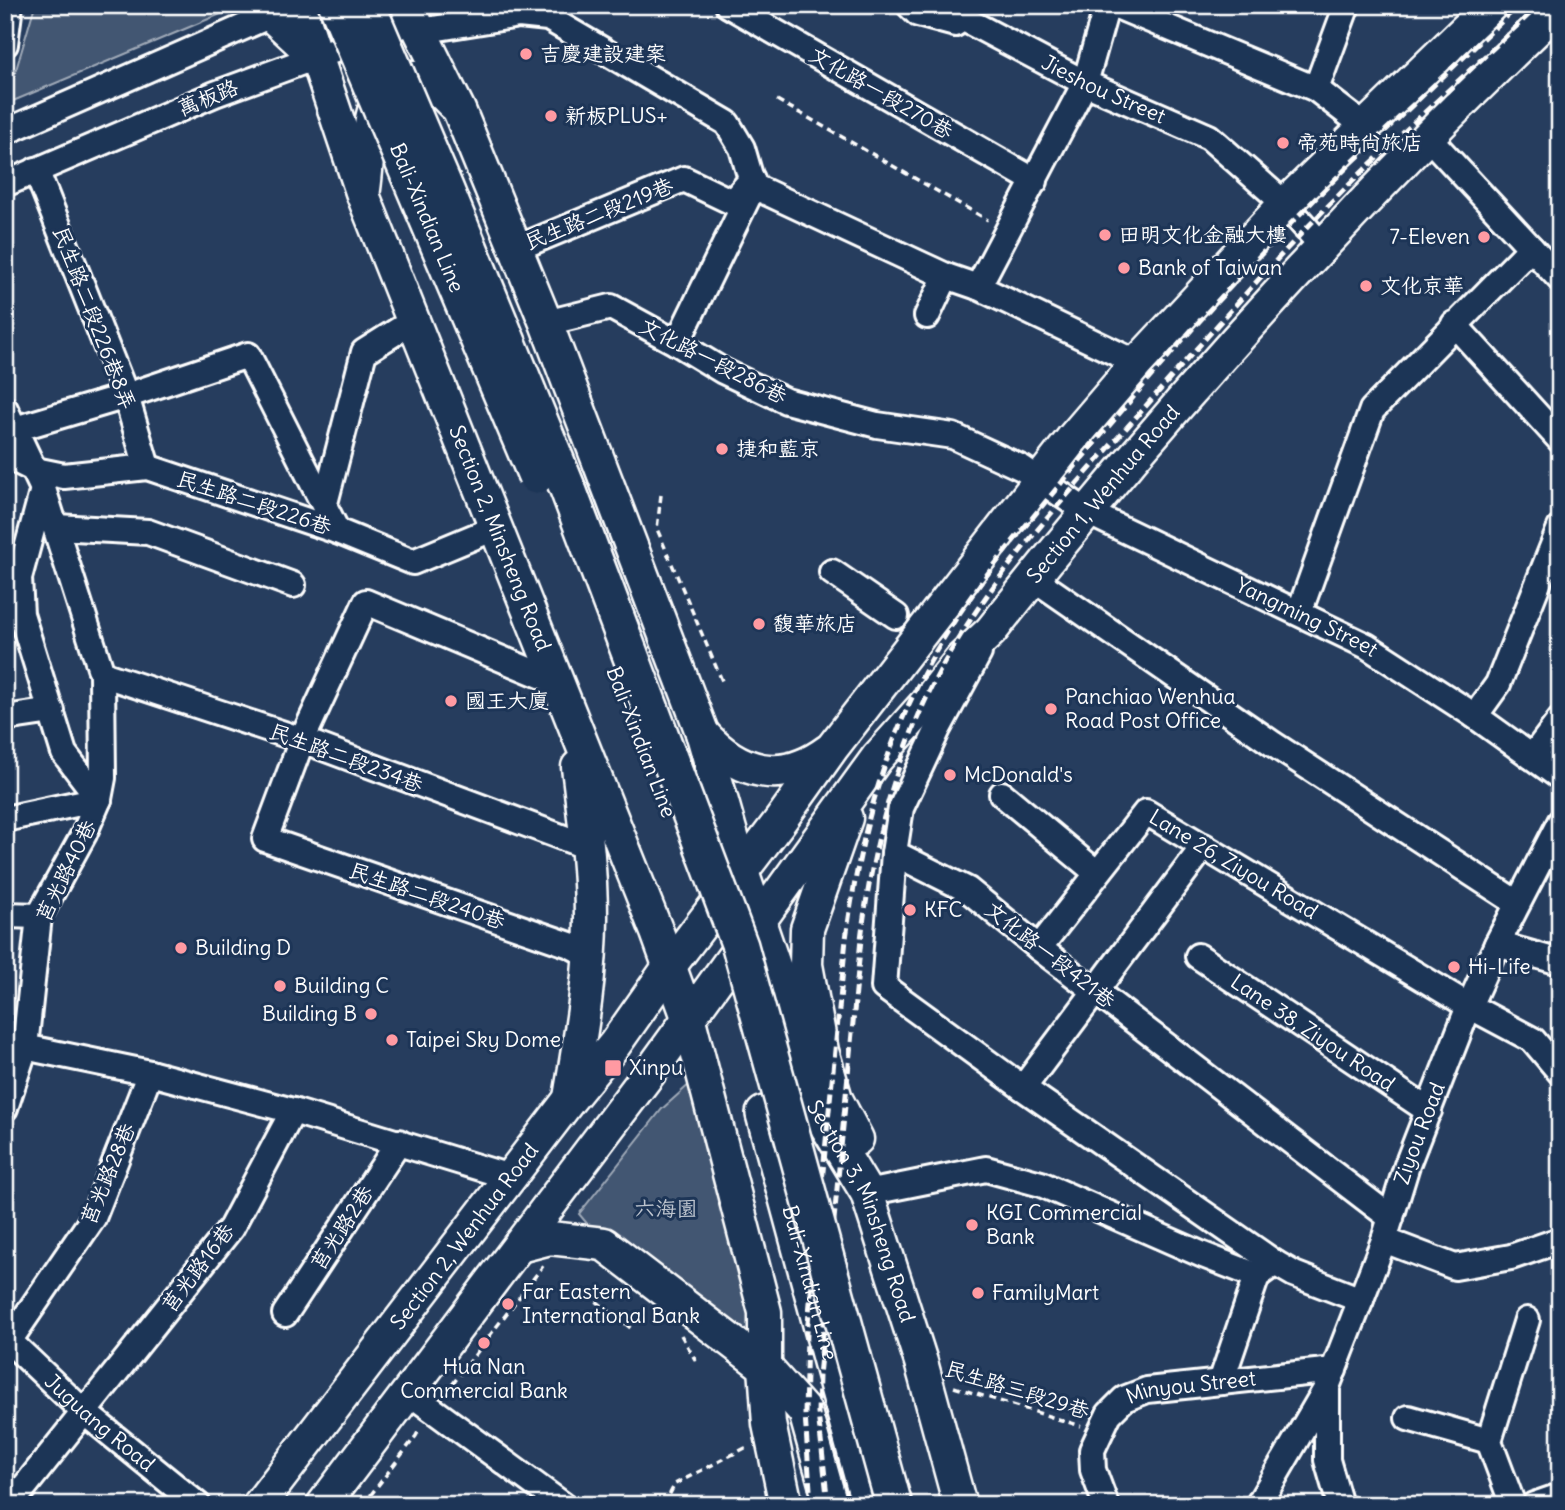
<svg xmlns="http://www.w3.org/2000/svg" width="1565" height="1510" font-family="Delius,'LXGW WenKai TC',sans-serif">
	<rect width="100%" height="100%" fill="#263d5e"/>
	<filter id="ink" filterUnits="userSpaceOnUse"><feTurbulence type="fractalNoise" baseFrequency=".0143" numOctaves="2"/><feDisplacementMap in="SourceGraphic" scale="14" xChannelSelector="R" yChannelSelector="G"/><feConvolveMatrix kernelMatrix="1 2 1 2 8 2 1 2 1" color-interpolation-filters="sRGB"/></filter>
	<g filter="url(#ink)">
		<!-- green -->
		<path fill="#425672" stroke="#a0aab8" stroke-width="2" d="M 35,5 L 242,5 L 6,104 Z
			M 693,1081 L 765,1367 L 604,1244 L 579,1214 L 662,1109 Z"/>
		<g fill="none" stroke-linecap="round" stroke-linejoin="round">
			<!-- minor casing -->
			<g stroke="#fff" stroke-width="30">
				<g id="minor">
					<path d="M 728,5 L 1035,181"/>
					<path id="s1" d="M 909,5 L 918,14 L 955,24 L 962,18 L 1085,83 L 1209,137 L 1285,204 L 1323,247"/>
					<path d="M 1114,5 L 1316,89 L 1364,126"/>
					<path d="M 420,31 L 519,15 L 548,18 L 727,123 L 742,148 L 753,186 L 946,276 L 978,287 L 1137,363"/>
					<path d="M 5,44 L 10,5"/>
					<path d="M 1316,89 L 1347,5"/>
					<path d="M 5,132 L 271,15"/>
					<path d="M 1428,137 L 1560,279"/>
					<path d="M 36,170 L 126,396 L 147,467"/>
					<path d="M 5,184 L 215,94 L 414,21"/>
					<path d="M 515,249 L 684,179 L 732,202 L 752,179"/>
					<path d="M 978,287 L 1085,83 L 1107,5"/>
					<path d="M 927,316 L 946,276"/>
					<path id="s2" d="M 546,323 L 611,307 L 677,343 L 723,371 L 786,401 L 877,425 L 953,436 L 1022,468 L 1087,512 L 1367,646 L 1475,716 L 1560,777"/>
					<path d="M 1454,324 L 1560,440"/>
					<path d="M 677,343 L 752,189"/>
					<path d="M 5,409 L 43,489 L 102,674 L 103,778 L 99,799 L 84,834 L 39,916 L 25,1047 L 5,1108"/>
					<path d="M 5,432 L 126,396 L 248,355 L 337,531"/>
					<path d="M 5,455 L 35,470 L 64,476 L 147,467 L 337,531 L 413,562 L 495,528"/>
					<path d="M 43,489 L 19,578 L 21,614 L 64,753 L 99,799"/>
					<path d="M 325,503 L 364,352 L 413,321"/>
					<path d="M 56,527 L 148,532 L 293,585"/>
					<path d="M 832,572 L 896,616"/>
					<path d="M 1033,578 L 1273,744 L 1517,903"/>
					<path d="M 1299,613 L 1372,410 L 1531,248"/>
					<path d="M 979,653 L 938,729 L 901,808 L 894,853 L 968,890 L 1039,948 L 1391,1218"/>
					<path d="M 102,674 L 302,740 L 588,847"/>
					<path d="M 557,682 L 366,602 L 302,740 L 265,839 L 570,945 L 589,955"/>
					<path d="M 1475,716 L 1498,684 L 1560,528"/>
					<path d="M 5,718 L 52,711"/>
					<path d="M 1532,757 L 1560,720"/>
					<path d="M 1002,794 L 1097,873"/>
					<path d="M 5,819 L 99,799"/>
					<path d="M 894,853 L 884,987 L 1023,1088 L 1275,1263 L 1294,1274 L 1361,1300"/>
					<path d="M 5,915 L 39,916"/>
					<path d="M 1497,944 L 1560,962"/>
					<path id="s3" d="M 1039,948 L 1146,812 L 1469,1006 L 1533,1040 L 1560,1072"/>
					<path id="s4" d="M 1198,956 L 1429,1111"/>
					<path d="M 5,1043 L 150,1073 L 293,1111 L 510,1177"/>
					<path d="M 1023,1088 L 1204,846"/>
					<path d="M 867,1193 L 986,1169 L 1041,1184 L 1203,1255 L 1257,1276 L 1275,1263"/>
					<path d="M 1384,1240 L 1455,1267 L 1511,1257 L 1560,1240"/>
					<path d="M 285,1314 L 399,1142"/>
					<path id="s5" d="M 5,1337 L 85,1413 L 198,1505"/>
					<path d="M 5,1347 L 93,1218 L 150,1073"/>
					<path d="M 1221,1382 L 1257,1276"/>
					<path d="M 407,1391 L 563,1505"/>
					<path d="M 1408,1418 L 1489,1441"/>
					<path d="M 10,1505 L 231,1228 L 293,1111"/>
					<path id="s6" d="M 1106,1505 L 1093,1470 L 1092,1450 L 1109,1414 L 1124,1399 L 1147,1390 L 1334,1370"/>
					<path d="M 1258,1505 L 1327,1387"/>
					<path id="s7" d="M 1340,1505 L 1327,1460 L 1327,1387 L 1384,1240 L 1407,1165 L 1469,1006 L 1497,944 L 1560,822"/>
					<path d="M 1513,1505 L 1489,1441 L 1527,1320"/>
					<path d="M 1534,1505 L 1560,1496"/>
				</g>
			</g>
			<!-- major casing -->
			<g stroke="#fff" stroke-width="37">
				<g id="major">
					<path d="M 267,5 L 271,15 L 313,54"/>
					<path id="s8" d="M 299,5 L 363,195 L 657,932 L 689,1020 L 765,1312 L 765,1367 L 769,1424 L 786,1505"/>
					<path id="s9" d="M 407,5 L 459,110 L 546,323 L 702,732 L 742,872 L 779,980 L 813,1104 L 867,1193 L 921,1362 L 960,1505"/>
					<path d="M 364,189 C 369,153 367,108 388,78 C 419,72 432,82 453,104"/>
					<path d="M 702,733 C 739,774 782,785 828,751"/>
					<path d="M 846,818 L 807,929 L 806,965 L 822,1051 L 836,1099 L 857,1139"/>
					<path d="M 570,1098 C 580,1038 591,978 591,917 C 591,867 584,817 578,767"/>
					<path d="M 519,1246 L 550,1238 L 604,1244 L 765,1367 L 805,1412 L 831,1505"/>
					<path id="s10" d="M 259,1505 L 570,1099 L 615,1044 L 669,967 L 780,821 L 832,748 L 1072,439 L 1137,363 L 1285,204 L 1491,5"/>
					<path id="s11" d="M 323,1505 L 656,1064 L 877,758 L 929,700 L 962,658 L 991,631 C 1165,410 1356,201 1560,7"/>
				</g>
			</g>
			<!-- highway casing -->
			<g stroke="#fff" stroke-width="40">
				<g id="highway">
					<path id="s12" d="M 764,1114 L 870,1505"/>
				</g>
			</g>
			<!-- path -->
			<path stroke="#fff" stroke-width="3.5" stroke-dasharray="7 5" stroke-linecap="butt" d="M 777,100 L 988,220
				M 661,495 L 657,529 L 723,683
				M 587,1294 L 632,1329
				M 681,1335 L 696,1361
				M 954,1387 L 1081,1426
				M 445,1394 L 543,1266
				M 363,1505 L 416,1436 L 420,1428
				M 664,1505 L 675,1484 L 749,1446"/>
			<!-- minor -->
			<use href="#minor" stroke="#1d3557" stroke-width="24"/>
			<!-- major -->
			<use href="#major" stroke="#1d3557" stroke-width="32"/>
			<!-- highway -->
			<use href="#highway" stroke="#1d3557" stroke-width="35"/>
			<!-- rail -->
			<path stroke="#fff" stroke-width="5" stroke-dasharray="10 5" stroke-linecap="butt" d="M 811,1505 L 805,1414 L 807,1333 L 846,939 C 858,848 879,762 921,679 C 960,601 1017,536 1073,469 C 1137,392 1202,315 1272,243 C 1351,160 1436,84 1519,5
				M 828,1505 L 818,1413 L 819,1376 L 861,939 C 872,850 893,766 933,684 C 982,587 1057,506 1129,425 C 1201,344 1272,261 1349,185 C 1411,124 1476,65 1539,5"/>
			<!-- highway-bridge casing -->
			<g stroke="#fff" stroke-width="40" stroke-linecap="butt">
				<g id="highway-bridge">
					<path id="s13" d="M 337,5 L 536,476"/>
					<path d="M 367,5 L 445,188 L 569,492 L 740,946 L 894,1505"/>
				</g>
			</g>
			<!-- highway-bridge -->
			<use href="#highway-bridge" stroke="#1d3557" stroke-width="35"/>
		</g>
	</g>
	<!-- markers -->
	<g fill="#ff9aa2" stroke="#1d3557" stroke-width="2.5">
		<circle cx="526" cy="54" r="7"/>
		<circle cx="551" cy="116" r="7"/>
		<circle cx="1283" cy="143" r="7"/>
		<circle cx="1105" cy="235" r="7"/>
		<circle cx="1484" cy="237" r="7"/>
		<circle cx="1124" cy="268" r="7"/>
		<circle cx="1366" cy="286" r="7"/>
		<circle cx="722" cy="449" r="7"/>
		<circle cx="759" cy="624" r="7"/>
		<circle cx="451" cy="701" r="7"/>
		<circle cx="1051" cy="709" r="7"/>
		<circle cx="950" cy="775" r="7"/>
		<circle cx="910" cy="910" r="7"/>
		<circle cx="181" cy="948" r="7"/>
		<circle cx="1454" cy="967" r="7"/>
		<circle cx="280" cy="986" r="7"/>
		<circle cx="371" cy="1014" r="7"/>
		<circle cx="392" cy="1040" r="7"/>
		<rect x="604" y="1059" width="18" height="18" rx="3.5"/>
		<circle cx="972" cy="1225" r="7"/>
		<circle cx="978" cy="1293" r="7"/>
		<circle cx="508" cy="1304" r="7"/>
		<circle cx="484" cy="1343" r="7"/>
	</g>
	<g text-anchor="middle" stroke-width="6" stroke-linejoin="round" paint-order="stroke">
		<!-- poi labels -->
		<g font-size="21" fill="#fff" stroke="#1d3557" text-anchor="start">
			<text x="540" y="61">吉慶建設建案</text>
			<text x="565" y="123">新板PLUS+</text>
			<text x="1297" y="150">帝苑時尚旅店</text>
			<text x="1119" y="242">田明文化金融大樓</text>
			<text x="1470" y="244" text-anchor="end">7-Eleven</text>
			<text x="1138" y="275">Bank of Taiwan</text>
			<text x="1380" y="293">文化京華</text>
			<text x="736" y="456">捷和藍京</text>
			<text x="773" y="631">馥華旅店</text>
			<text x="1065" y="704">Panchiao Wenhua<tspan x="1065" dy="24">Road Post Office</tspan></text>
			<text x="465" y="708">國王大廈</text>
			<text x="964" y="782">McDonald's</text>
			<text x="924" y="917">KFC</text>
			<text x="195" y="955">Building D</text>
			<text x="1468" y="974">Hi-Life</text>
			<text x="294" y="993">Building C</text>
			<text x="357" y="1021" text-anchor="end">Building B</text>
			<text x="406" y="1047">Taipei Sky Dome</text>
			<text x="629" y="1075">Xinpu</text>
			<text x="986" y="1220">KGI Commercial<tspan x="986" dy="24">Bank</tspan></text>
			<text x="522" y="1299">Far Eastern<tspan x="522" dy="24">International Bank</tspan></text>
			<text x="992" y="1300">FamilyMart</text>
			<text x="484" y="1374" text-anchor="middle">Hua Nan<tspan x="484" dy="24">Commercial Bank</tspan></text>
		</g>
		<!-- street labels -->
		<g font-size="21" fill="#fff" stroke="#1d3557">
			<text dy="7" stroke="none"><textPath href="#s1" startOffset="219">Jieshou Street</textPath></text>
			<text transform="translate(881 93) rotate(30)" y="7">文化路一段270巷</text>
			<text transform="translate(208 98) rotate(-22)" y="7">萬板路</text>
			<text transform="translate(599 214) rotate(-22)" y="7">民生路二段219巷</text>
			<text dy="7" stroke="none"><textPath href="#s13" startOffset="231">Bali-Xindian Line</textPath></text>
			<text transform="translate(94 318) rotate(69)" y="7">民生路二段226巷8弄</text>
			<text transform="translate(713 361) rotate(27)" y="7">文化路一段286巷</text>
			<text dy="7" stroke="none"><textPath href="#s11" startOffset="1278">Section 1, Wenhua Road</textPath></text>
			<text transform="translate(254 503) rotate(18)" y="7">民生路二段226巷</text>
			<text dy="7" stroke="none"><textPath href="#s8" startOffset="570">Section 2, Minsheng Road</textPath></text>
			<text dy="7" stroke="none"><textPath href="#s2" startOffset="835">Yangming Street</textPath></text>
			<text transform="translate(641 742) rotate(69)" y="7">Bali-Xindian Line</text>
			<text transform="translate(346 758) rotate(20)" y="7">民生路二段234巷</text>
			<text dy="7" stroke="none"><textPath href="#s3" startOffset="275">Lane 26, Ziyou Road</textPath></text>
			<text transform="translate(66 871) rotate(-64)" y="7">莒光路40巷</text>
			<text transform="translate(427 896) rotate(19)" y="7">民生路二段240巷</text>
			<text transform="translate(1050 955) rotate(38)" y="7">文化路一段421巷</text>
			<text dy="7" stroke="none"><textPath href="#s4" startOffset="138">Lane 38, Ziyou Road</textPath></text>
			<text dy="7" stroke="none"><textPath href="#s7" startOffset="390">Ziyou Road</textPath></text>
			<text transform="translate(108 1174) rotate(-67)" y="7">莒光路28巷</text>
			<text dy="7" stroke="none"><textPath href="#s9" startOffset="1292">Section 3, Minsheng Road</textPath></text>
			<text transform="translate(342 1228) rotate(-57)" y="7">莒光路2巷</text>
			<text dy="7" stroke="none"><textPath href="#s10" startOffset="338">Section 2, Wenhua Road</textPath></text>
			<text transform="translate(198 1268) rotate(-53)" y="7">莒光路16巷</text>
			<text dy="7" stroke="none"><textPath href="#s12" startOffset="175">Bali-Xindian Line</textPath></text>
			<text transform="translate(1017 1390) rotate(17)" y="7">民生路三段29巷</text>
			<text dy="7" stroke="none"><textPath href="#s6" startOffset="187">Minyou Street</textPath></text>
			<text dy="7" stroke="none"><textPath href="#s5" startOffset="128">Juguang Road</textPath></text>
		</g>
		<!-- park labels -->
		<g font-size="21" fill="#bdc4ce" stroke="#1d3557">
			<text x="666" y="1216">六海園</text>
		</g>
	</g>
	<!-- margin -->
	<rect width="1565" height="1510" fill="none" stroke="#1d3557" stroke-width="28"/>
	<rect x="14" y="14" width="1537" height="1482" fill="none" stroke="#fff" stroke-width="2.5" filter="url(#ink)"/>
</svg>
